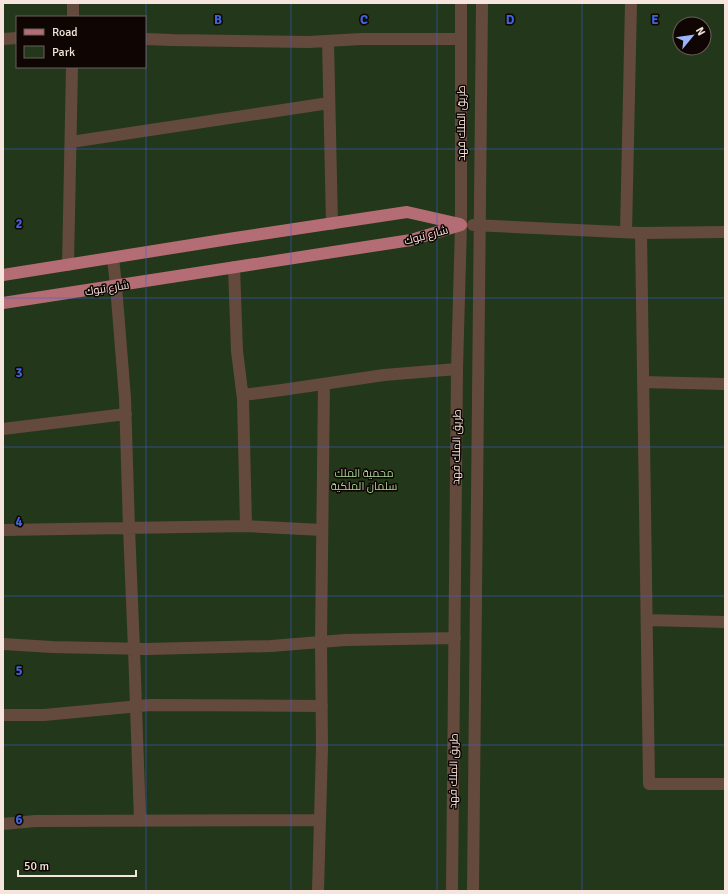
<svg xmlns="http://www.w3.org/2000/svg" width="728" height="894" font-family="Signika,Cairo,sans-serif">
	<rect width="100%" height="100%" fill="#2e180c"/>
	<!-- green -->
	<path fill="#23371b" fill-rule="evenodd" d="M 3,3 L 725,3 L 725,891 L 3,891 ZM 17,17 L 145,17 L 145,67 L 17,67 ZM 680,24 L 704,24 L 704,48 L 680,48 Z"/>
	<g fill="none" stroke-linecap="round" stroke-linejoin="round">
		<!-- minor -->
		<path stroke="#634a3c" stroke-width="12" d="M 73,17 L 73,3
			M 3,39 L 17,38
			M 145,39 L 172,40 L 309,42 L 361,39 L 460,39
			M 328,41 L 332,224
			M 71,142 L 329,103
			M 473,225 L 641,233 L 725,232
			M 626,232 L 631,3
			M 641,233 L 649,784 L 725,784
			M 113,258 L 116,286 L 125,398 L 129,528 L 134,649 L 140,821
			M 68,265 L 72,67
			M 234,267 L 237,351 L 243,399 L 246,526
			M 643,382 L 725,384
			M 243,395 L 282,390 L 384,375 L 457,369
			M 3,429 L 126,414
			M 3,530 L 246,526 L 322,530
			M 647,620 L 725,622
			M 3,644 L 52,647 L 147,649 L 271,646 L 345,640 L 455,638
			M 3,715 L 44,715 L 150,705 L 322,706
			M 3,824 L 35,821 L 320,820
			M 318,891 L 322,748 L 321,642 L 324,384
			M 452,891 L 457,369 L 461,225 L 461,3
			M 473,891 L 482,3"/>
		<!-- major -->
		<path stroke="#b46d74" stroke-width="12" d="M 3,275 L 235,238 L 407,212 L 460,224
			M 3,303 L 411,240 L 461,225"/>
	</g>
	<!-- grid -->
	<path fill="none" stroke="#3d65d9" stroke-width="1" stroke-opacity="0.55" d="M 146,3 L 146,891M 291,3 L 291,891M 437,3 L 437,891M 582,3 L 582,891M 3,149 L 725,149M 3,298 L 725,298M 3,447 L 725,447M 3,596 L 725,596M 3,745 L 725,745"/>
	<g text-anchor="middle" stroke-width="3" stroke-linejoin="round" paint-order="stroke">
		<!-- street labels -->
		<g font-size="11" fill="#f5e5dd" stroke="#0f0603">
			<text transform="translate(461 123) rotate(-90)" y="4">طريق الملك فهد</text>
			<text transform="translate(426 235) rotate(-15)" y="4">شارع تبوك</text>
			<text transform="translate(107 288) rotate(-9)" y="4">شارع تبوك</text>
			<text transform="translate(456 447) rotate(-89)" y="4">طريق الملك فهد</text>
			<text transform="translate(453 771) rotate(-89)" y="4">طريق الملك فهد</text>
		</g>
		<!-- park labels -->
		<g font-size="11" fill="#a8d699" stroke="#0f0603">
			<text x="364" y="477">محمية الملك<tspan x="364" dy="13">سلمان الملكية</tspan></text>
		</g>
	</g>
	<g font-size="13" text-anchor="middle" font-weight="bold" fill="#3d65d9" stroke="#0f0603" stroke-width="3" stroke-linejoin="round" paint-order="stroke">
		<text x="218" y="24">B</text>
		<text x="364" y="24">C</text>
		<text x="510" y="24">D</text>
		<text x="655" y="24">E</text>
		<text x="19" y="228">2</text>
		<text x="19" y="377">3</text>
		<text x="19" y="526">4</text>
		<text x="19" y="675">5</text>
		<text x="19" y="824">6</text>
	</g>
	<!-- border -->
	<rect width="728" height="894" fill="none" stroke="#f5e5dd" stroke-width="8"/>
	<!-- legend -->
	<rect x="16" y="16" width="130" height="52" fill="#0f0603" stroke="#6b5f5a"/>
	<rect x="24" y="29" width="20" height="6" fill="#b46d74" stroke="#6b5f5a"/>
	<text x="52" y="36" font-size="12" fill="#f5e5dd">Road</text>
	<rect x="24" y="46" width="20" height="12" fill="#23371b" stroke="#6b5f5a"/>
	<text x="52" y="56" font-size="12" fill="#f5e5dd">Park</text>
	<!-- north arrow -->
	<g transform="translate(692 36) rotate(61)"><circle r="19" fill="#0f0603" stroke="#6b5f5a"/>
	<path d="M0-3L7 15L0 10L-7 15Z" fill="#9ab5fd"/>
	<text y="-6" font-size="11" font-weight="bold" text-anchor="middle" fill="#f5e5dd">N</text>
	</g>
	<!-- scale -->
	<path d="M18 870v6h118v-6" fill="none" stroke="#f5e5dd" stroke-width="2"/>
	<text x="24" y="870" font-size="12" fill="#f5e5dd" stroke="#0f0603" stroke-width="3" paint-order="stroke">50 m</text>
</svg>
